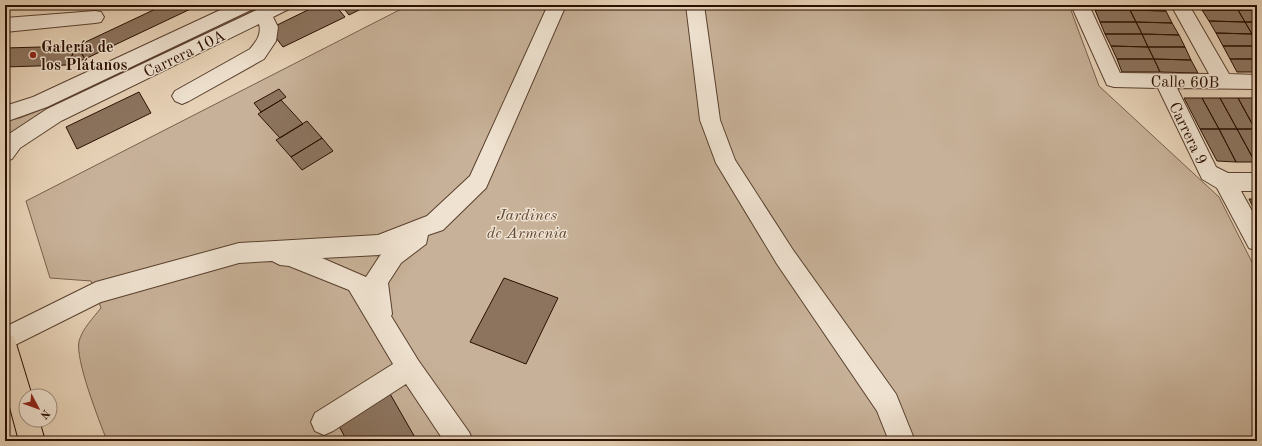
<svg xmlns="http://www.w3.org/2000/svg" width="1262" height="446" font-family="'Old Standard TT',serif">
	<rect width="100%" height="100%" fill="#e7d2b7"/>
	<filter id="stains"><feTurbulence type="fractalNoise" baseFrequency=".005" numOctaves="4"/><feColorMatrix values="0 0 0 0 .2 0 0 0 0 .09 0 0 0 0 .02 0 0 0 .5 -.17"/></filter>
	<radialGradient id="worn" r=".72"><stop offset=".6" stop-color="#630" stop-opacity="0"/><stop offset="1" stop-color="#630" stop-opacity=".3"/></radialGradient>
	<!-- green -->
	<path fill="#c7b198" stroke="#78604c" d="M 261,5 L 270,5 L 18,128 L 5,141 L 5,121 L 20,118 L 45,108 Z
		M 409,5 L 1069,5 L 1099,86 L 1219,197 L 1257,272 L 1257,441 L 107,441 C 99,420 75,360 79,341 C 83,328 93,318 101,308 L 91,281 L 50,278 L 26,201 Z"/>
	<!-- building -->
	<path fill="#8c745f" stroke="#2a0f00" d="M 164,5 L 199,5 L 85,59 L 77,46 Z
		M 318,5 L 335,5 L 345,17 L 283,47 L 269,29 Z
		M 341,5 L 369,5 L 349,15 Z
		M 1092,5 L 1128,5 L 1130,10 L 1095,10 Z
		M 1128,5 L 1163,5 L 1166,11 L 1130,10 Z
		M 1200,5 L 1235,5 L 1238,10 L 1202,10 Z
		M 1235,5 L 1257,5 L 1257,10 L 1238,10 Z
		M 1095,10 L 1130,10 L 1136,22 L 1100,22 Z
		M 1130,10 L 1166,11 L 1172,23 L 1136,22 Z
		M 1202,10 L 1238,10 L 1245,22 L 1209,21 Z
		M 1238,10 L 1257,10 L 1257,22 L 1245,22 Z
		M 1209,21 L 1245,22 L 1252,34 L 1216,33 Z
		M 1100,22 L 1136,22 L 1142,34 L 1105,34 Z
		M 1136,22 L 1172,23 L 1179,35 L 1142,34 Z
		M 1245,22 L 1257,22 L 1257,34 L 1252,34 Z
		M 1216,33 L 1252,34 L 1257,42 L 1257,46 L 1223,46 Z
		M 1105,34 L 1142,34 L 1148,47 L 1111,46 Z
		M 1142,34 L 1179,35 L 1185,47 L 1148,47 Z
		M 77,46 L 85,59 L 67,65 Z
		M 77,46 L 67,65 L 5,67 L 5,48 Z
		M 1111,46 L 1148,47 L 1154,59 L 1117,59 Z
		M 1223,46 L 1257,46 L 1257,59 L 1230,59 Z
		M 1148,47 L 1185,47 L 1191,60 L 1154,59 Z
		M 1117,59 L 1154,59 L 1160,72 L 1122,72 Z
		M 1154,59 L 1191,60 L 1198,73 L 1160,72 Z
		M 1230,59 L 1257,59 L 1257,72 L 1237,72 Z
		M 279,89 L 286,97 L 261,112 L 254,103 Z
		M 139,92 L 151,113 L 77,149 L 66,127 Z
		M 1184,98 L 1202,98 L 1219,129 L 1200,129 Z
		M 1202,98 L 1220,98 L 1237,129 L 1219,129 Z
		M 1220,98 L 1238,98 L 1255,129 L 1237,129 Z
		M 1238,98 L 1256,98 L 1257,129 L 1255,129 Z
		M 281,100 L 303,124 L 280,138 L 258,114 Z
		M 307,121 L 322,138 L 291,157 L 276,140 Z
		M 1200,129 L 1219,129 L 1236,162 L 1217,161 Z
		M 1219,129 L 1237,129 L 1255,162 L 1236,162 Z
		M 1237,129 L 1255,129 L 1257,132 L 1257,162 L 1255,162 Z
		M 322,138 L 333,151 L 302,170 L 291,157 Z
		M 1249,199 L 1257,199 L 1257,215 Z
		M 504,278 L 558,298 L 526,364 L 470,342 Z
		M 389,392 L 417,441 L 347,441 L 339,426 Z"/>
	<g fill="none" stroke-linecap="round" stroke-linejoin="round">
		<!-- minor casing -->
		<g stroke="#59402e" stroke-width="2">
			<path id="minor" d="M 231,5 L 256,5 L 253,9 L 47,107 L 5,122 L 5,106 L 33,97 Z
				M 267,5 L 292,5 L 289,9 L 273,17 L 278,27 L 276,41 L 264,59 L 189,101 L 182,104 L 175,101 L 172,96 L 175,91 L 250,49 C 256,42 262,34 259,24 L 61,121 L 20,148 L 12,159 L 5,161 L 6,136 L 47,109 Z
				M 548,5 L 566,5 L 486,188 L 443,230 L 428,235 L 426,244 L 401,263 L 388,283 L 392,314 L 391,316 L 418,360 L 469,432 L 473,441 L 444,441 L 406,384 L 333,431 L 324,435 L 315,431 L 311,422 L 315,413 L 393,364 L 349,290 L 289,266 L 280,265 L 272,261 L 239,263 L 101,302 L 5,350 L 5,327 L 96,282 L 239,243 L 378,235 L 427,216 L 470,176 ZM 381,254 L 366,277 L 322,258 L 379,255 Z
				M 686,5 L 704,5 L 720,120 L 735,160 L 793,250 L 896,394 L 915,441 L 889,441 L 877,411 L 777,264 L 716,163 L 700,120 Z
				M 1071,5 L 1089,5 L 1120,73 L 1209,74 L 1171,5 L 1189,5 L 1229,74 L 1257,75 L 1257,89 L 1177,88 L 1216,167 L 1228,173 L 1257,173 L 1257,191 L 1241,191 L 1257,220 L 1257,251 L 1249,248 L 1217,188 L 1202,179 L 1158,88 L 1114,87 L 1107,85 Z
				M 95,11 L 101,12 L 104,17 L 101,22 L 95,23 L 5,32 L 5,18 Z"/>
		</g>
		<!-- major casing -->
		<g stroke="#2a0f00" stroke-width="2">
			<path id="major" d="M 5,333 L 14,337 L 32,396 L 26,396 L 26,420 L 39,420 L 45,441 L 19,441 L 5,389 Z"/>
		</g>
		<!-- minor -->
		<use href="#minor" fill="#efe2d0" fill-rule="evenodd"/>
		<!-- major -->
		<use href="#major" fill="#e7d2b7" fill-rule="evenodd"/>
	</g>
	<!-- markers -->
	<circle fill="#8f2418" stroke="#efe2d0" stroke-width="1.5" cx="33" cy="55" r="4"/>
	<g text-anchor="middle" stroke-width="3" stroke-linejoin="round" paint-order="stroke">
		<!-- poi labels -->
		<g font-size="16" font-weight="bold" fill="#2a0f00" stroke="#efe2d0" text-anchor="start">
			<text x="41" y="52">Galería de<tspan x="41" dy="18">los Plátanos</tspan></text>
		</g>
		<!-- street labels -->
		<g font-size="16" fill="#2a0f00" stroke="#efe2d0">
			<text transform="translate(184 53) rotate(-26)" y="6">Carrera 10A</text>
			<text transform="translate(1185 81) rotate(1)" y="6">Calle 60B</text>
			<text transform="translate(1189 133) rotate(64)" y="6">Carrera 9</text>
		</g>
		<!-- park labels -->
		<g font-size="16" font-style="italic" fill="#614835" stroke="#efe2d0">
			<text x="527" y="220">Jardines<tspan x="527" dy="18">de Armenia</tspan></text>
		</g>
	</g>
	<!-- margin -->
	<rect width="1262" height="446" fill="none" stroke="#e7d2b7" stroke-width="20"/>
	<rect x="6" y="6" width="1250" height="434" fill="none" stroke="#2a0f00" stroke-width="2"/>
	<rect x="10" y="10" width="1242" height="426" fill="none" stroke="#2a0f00"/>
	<!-- north arrow -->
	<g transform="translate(38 408) rotate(131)"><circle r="19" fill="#efe2d0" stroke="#a08e7d"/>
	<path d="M0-3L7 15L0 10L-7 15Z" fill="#8f2418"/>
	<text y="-6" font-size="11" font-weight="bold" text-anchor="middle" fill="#2a0f00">N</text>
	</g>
	<rect width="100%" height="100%" filter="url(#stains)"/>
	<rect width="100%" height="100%" fill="url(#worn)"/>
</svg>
